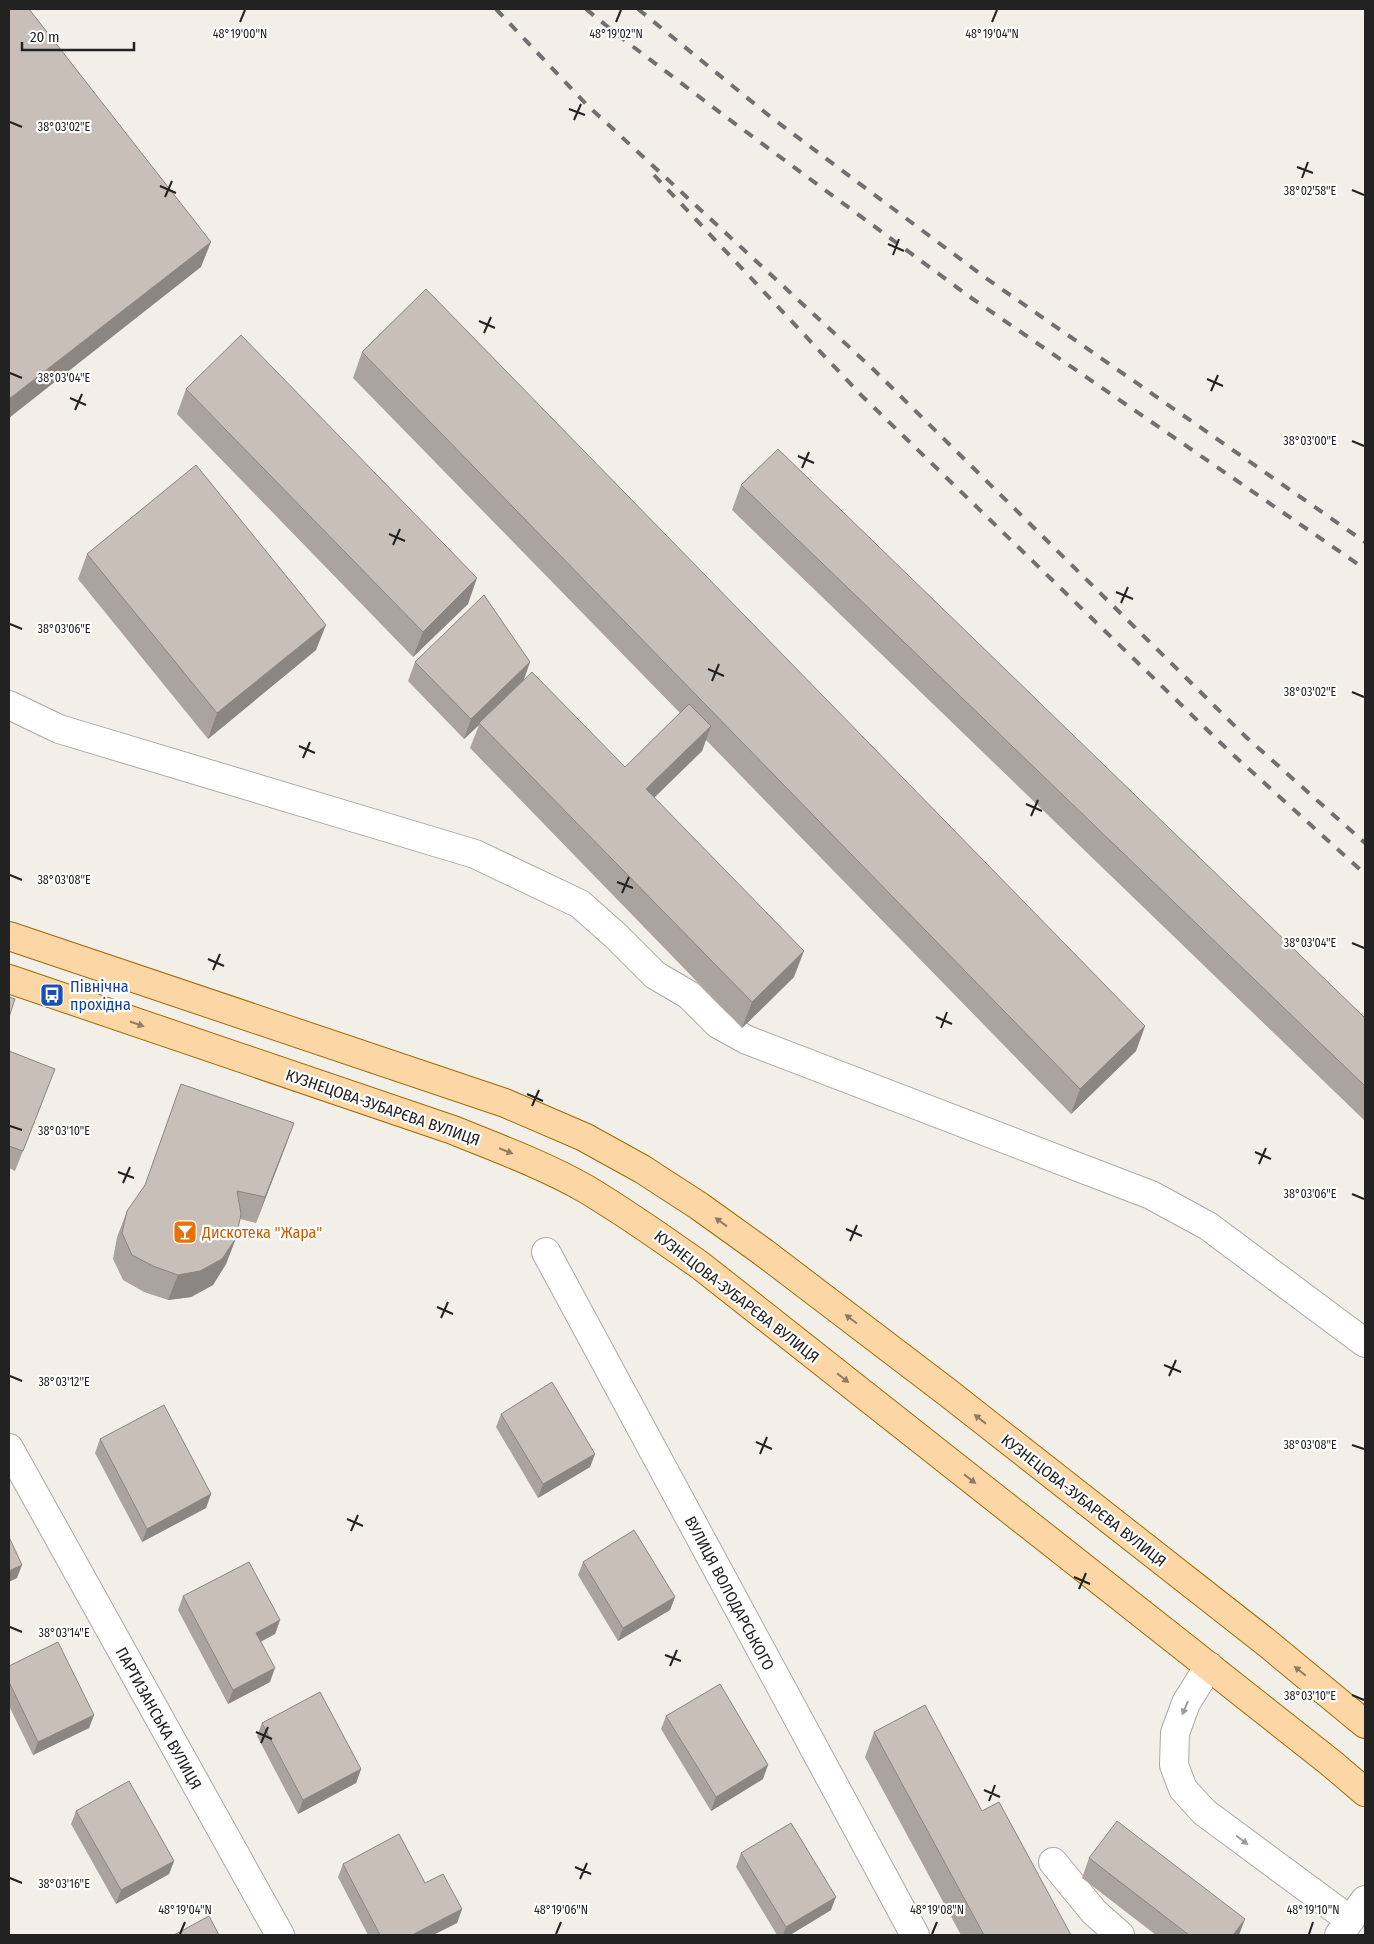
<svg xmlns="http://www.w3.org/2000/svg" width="1374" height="1944" font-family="'Fira Sans Condensed',sans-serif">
	<rect width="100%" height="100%" fill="#f2efe9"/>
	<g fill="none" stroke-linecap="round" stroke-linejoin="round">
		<!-- minor casing -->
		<g stroke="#a9a9a9" stroke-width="30">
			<path id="minor" d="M 9,705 L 59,729 L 475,854 L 580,904 L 616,936 L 655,975 L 689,995 L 718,1024 L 747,1040 L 1151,1195 L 1208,1226 L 1365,1343
				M 546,1252 L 915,1935
				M 9,1448 L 280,1935
				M 1209,1666 L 1186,1703 L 1175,1733 L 1174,1765 L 1183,1789 L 1204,1812 L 1350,1920
				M 1053,1862 L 1094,1912 L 1120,1935
				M 1339,1935 L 1365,1900"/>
		</g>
		<!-- major casing -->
		<g stroke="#a06b00" stroke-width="30">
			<path id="major" d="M 9,936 L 505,1103 L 584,1137 L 642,1169 L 699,1206 L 763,1252 L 947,1392 L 1267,1643 L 1365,1724
				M 9,979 L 453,1130 C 497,1148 544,1165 586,1189 C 626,1213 663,1239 701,1266 L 1331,1763 L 1365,1792"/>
		</g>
		<!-- minor -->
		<use href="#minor" stroke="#fff" stroke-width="28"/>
		<!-- major -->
		<use href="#major" stroke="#fcd6a4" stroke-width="28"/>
		<!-- rail -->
		<path stroke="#707070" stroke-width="4" stroke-dasharray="10 10" stroke-linecap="butt" d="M 496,9 L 587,105 L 873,369 L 1246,737 L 1365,843
			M 586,9 L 619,36 L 726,117 L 970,297 L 1365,569
			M 638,9 L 772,118 L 983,276 L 1365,542
			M 654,175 L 861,395 L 1229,751 L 1365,874"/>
	</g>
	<!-- wall -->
	<path fill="#aba49e" d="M 362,352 L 1145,1026 L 1136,1051 L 1071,1114 L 706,740 L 702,751 L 654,798 L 794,977 L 742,1028 L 470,748 L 479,725 L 464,739 L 408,681 L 415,662 L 530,662 L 523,681 L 625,767 L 680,713 L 353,378 Z
		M 186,389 L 468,604 L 413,657 L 177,414 Z
		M 741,485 L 1365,1018 L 1365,1121 L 732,510 Z
		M 87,554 L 316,650 L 208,739 L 78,579 Z
		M 9,1051 L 47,1089 L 15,1171 L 9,1168 Z
		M 294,1123 L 256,1223 L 240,1219 L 236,1238 L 226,1264 L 213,1285 L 191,1297 L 168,1300 L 144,1292 L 123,1280 L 113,1259 L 117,1237 L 127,1211 Z
		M 501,1414 L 595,1454 L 590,1467 L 538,1498 L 496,1427 Z
		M 100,1439 L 211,1494 L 206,1508 L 142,1542 L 95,1453 Z
		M 583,1562 L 675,1597 L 670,1610 L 618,1641 L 578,1575 Z
		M 183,1596 L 280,1620 L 275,1634 L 260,1641 L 270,1682 L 228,1704 L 178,1610 Z
		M 9,1666 L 94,1715 L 89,1728 L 33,1755 L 9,1706 Z
		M 666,1716 L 763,1779 L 711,1811 L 661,1729 Z
		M 262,1723 L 361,1769 L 356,1783 L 298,1814 L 257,1736 Z
		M 874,1732 L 1071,1935 L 961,1935 L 865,1757 Z
		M 76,1811 L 174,1861 L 169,1874 L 116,1904 L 71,1824 Z
		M 741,1853 L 831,1910 L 790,1935 L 777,1935 L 736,1867 Z
		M 1089,1858 L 1239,1935 L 1156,1935 L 1082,1878 Z
		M 343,1864 L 425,1883 L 462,1909 L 457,1923 L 433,1935 L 368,1935 L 338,1877 Z"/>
	<!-- shaded-wall -->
	<path fill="#8b8681" d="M 211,242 L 201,267 L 9,418 L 9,399 Z
		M 477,578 L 468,604 L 413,657 L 423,632 Z
		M 326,625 L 316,650 L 208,739 L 217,713 Z
		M 530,662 L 523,682 L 479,723 L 479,725 L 464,739 L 471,719 Z
		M 711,726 L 702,751 L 636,815 L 646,789 Z
		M 804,951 L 794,977 L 742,1028 L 752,1002 Z
		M 1145,1026 L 1136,1051 L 1071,1114 L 1080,1089 Z
		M 55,1069 L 47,1089 L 15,1171 L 23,1151 Z
		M 294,1123 L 285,1148 L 256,1223 L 265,1197 Z
		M 236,1238 L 226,1264 L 213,1285 L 191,1297 L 168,1300 L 178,1275 Z
		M 595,1454 L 590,1467 L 538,1498 L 543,1484 Z
		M 211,1494 L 206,1508 L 142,1542 L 147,1529 Z
		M 22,1565 L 17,1578 L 9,1582 L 9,1571 Z
		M 675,1597 L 670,1610 L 618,1641 L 623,1628 Z
		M 280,1620 L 275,1634 L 251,1647 L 256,1633 Z
		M 275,1668 L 270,1682 L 228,1704 L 233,1690 Z
		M 94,1715 L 89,1728 L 33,1755 L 38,1742 Z
		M 768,1765 L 763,1779 L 711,1811 L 716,1797 Z
		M 361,1769 L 356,1783 L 298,1814 L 303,1800 Z
		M 174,1861 L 169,1874 L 116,1904 L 121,1890 Z
		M 836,1897 L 831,1910 L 790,1935 L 783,1935 L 786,1927 Z
		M 462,1909 L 457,1923 L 433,1935 L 412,1935 Z
		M 1245,1919 L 1239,1935 L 1233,1935 Z"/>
	<!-- building -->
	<path fill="#c7bfb8" stroke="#8b8681" d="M 9,9 L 29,9 L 211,242 L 9,399 Z
		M 426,289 L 1145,1026 L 1080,1089 L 362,352 Z
		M 241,335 L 477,578 L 423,632 L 186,389 Z
		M 778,449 L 1365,1018 L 1365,1086 L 741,485 Z
		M 196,465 L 326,625 L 217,713 L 87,554 Z
		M 484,595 L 530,662 L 471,719 L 415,662 Z
		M 532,672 L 625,767 L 689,704 L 711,726 L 646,789 L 804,951 L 752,1002 L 479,723 Z
		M 9,997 L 15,999 L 9,1017 Z
		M 9,1051 L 55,1069 L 23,1151 L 9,1146 Z
		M 181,1084 L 294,1123 L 265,1197 L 237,1191 L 241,1214 L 236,1238 L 222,1259 L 200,1271 L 178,1275 L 153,1266 L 132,1255 L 122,1233 L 127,1211 L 145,1185 Z
		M 552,1382 L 595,1454 L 543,1484 L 501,1414 Z
		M 164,1405 L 211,1494 L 147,1529 L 100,1439 Z
		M 634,1530 L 675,1597 L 623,1628 L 583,1562 Z
		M 9,1537 L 22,1565 L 9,1571 Z
		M 249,1562 L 280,1620 L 256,1633 L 275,1668 L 233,1690 L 183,1596 Z
		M 58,1642 L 94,1715 L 38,1742 L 9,1682 L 9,1666 Z
		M 720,1684 L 768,1765 L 716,1797 L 666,1716 Z
		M 320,1692 L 361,1769 L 303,1800 L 262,1723 Z
		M 925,1705 L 982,1811 L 999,1802 L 1071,1935 L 984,1935 L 874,1732 Z
		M 129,1781 L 174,1861 L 121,1890 L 76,1811 Z
		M 1117,1821 L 1245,1919 L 1233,1935 L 1189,1935 L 1089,1858 Z
		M 791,1823 L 836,1897 L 786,1927 L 741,1853 Z
		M 399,1834 L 425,1883 L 443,1874 L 462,1909 L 412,1935 L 380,1935 L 343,1864 Z
		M 209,1916 L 219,1935 L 174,1935 Z"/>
	<!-- one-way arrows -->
	<defs><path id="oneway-solid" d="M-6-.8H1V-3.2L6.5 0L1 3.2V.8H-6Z" transform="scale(1.25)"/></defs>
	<g fill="#8f7c63">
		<use href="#oneway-solid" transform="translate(137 1024) rotate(19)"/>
		<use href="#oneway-solid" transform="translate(506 1151) rotate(22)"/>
		<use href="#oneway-solid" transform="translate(721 1222) rotate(-144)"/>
		<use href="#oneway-solid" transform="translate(851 1319) rotate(-143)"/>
		<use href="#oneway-solid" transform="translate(843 1378) rotate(38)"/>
		<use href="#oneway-solid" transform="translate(980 1419) rotate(-142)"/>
		<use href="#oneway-solid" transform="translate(970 1479) rotate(38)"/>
		<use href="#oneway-solid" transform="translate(1300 1671) rotate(-141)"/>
	</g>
	<g fill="#9c9c9c">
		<use href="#oneway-solid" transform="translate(1185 1708) rotate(113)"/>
		<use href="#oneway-solid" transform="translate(1242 1840) rotate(37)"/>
	</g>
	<!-- ticks -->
	<path fill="none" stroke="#222" stroke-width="2" d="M 240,22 L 245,10M 616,22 L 621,10M 992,22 L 997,10M 569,109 L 585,115M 574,120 L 581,104M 10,122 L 22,127M 1297,167 L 1313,173M 1302,178 L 1308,162M 160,186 L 176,193M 1352,190 L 1364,195M 165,197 L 172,181M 888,244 L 904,251M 893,255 L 899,239M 479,321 L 495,328M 484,333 L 491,317M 10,373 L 22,378M 1207,379 L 1223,386M 1211,391 L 1218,375M 70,398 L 86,405M 75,410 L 82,394M 1352,441 L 1364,446M 798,456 L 814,463M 802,468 L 809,452M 389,534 L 405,541M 393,545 L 400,529M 1116,592 L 1133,599M 1121,603 L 1128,587M 10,624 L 22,629M 708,669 L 724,676M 712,681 L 719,664M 1352,692 L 1364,697M 299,746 L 315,753M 303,758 L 310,742M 1026,804 L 1042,811M 1031,816 L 1038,800M 10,875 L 22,880M 617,882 L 633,888M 622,893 L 629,877M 1352,943 L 1364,948M 208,959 L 224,966M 213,970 L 220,954M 936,1017 L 952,1024M 941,1028 L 947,1012M 527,1094 L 543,1101M 532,1106 L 539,1090M 10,1126 L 22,1130M 1255,1152 L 1271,1159M 1259,1164 L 1266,1148M 118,1172 L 134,1178M 123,1183 L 130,1167M 1352,1194 L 1364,1199M 846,1229 L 862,1236M 850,1241 L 857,1225M 437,1307 L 453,1314M 441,1318 L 448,1302M 1164,1365 L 1181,1372M 10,1376 L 22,1381M 1169,1376 L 1176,1360M 756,1442 L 772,1449M 1352,1445 L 1364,1449M 760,1454 L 767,1437M 347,1519 L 363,1526M 351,1531 L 358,1515M 1074,1577 L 1090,1584M 1079,1589 L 1086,1573M 10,1627 L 22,1632M 665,1655 L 681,1661M 670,1666 L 677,1650M 1352,1695 L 1364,1700M 256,1732 L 272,1739M 261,1743 L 268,1727M 984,1790 L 1000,1797M 989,1801 L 995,1785M 575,1867 L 591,1874M 10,1878 L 22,1883M 580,1879 L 587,1863M 180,1934 L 185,1922M 556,1934 L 561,1922M 932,1934 L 937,1922M 1309,1934 L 1313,1922"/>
	<!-- icons -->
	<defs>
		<g id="bus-square" transform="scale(1.25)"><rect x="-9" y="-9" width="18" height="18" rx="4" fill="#1a4fb4" stroke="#fff"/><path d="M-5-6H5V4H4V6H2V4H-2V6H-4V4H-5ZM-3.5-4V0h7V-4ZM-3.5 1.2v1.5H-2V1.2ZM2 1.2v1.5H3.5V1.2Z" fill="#fff"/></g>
		<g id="bar-square" transform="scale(1.25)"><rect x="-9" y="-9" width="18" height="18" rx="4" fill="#e8710a" stroke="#fff"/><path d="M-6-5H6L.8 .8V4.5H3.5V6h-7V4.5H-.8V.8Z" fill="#fff"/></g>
	</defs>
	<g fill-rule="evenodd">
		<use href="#bus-square" x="52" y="995"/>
		<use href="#bar-square" x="185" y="1232"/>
	</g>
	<g text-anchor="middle" stroke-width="4.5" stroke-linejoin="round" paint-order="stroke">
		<!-- transit labels -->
		<g font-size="16" fill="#164399" stroke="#fff" text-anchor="start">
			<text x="70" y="992">Північна<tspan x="70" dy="18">прохідна</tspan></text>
		</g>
		<!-- street labels -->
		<g font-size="16" fill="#222" stroke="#fff">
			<text transform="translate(383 1107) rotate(19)" y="6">КУЗНЕЦОВА-ЗУБАРЄВА ВУЛИЦЯ</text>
			<text transform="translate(737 1296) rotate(38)" y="6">КУЗНЕЦОВА-ЗУБАРЄВА ВУЛИЦЯ</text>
			<text transform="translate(1084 1500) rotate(38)" y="6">КУЗНЕЦОВА-ЗУБАРЄВА ВУЛИЦЯ</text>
			<text transform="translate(730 1593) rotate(62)" y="6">ВУЛИЦЯ ВОЛОДАРСЬКОГО</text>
			<text transform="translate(159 1718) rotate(61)" y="6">ПАРТИЗАНСЬКА ВУЛИЦЯ</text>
		</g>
		<!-- food labels -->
		<g font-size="16" fill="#c56008" stroke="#fff" text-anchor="start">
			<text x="202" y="1238">Дискотека "Жара"</text>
		</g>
	</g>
	<g font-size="12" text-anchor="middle" fill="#222" stroke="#fff" stroke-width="4.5" stroke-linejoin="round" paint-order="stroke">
		<text x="240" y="38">48°19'00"N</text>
		<text x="616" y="38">48°19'02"N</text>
		<text x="992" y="38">48°19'04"N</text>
		<text x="64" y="131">38°03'02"E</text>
		<text x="1310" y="195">38°02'58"E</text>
		<text x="64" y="382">38°03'04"E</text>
		<text x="1310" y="445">38°03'00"E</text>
		<text x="64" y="633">38°03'06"E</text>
		<text x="1310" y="696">38°03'02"E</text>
		<text x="64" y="884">38°03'08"E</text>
		<text x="1310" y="947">38°03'04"E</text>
		<text x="64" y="1135">38°03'10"E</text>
		<text x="1310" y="1198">38°03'06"E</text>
		<text x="64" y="1386">38°03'12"E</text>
		<text x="1310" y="1449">38°03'08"E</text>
		<text x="64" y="1637">38°03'14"E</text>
		<text x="1310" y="1700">38°03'10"E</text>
		<text x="64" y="1888">38°03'16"E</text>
		<text x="185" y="1914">48°19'04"N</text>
		<text x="561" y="1914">48°19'06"N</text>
		<text x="937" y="1914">48°19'08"N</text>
		<text x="1313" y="1914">48°19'10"N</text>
	</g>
	<!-- border -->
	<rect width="1374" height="1944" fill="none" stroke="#222222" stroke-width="20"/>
	<!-- scale -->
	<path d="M22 42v8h112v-8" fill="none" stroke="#222222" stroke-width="2.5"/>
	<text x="30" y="42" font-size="15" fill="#222222" stroke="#ffffff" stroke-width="4" paint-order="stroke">20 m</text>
</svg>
